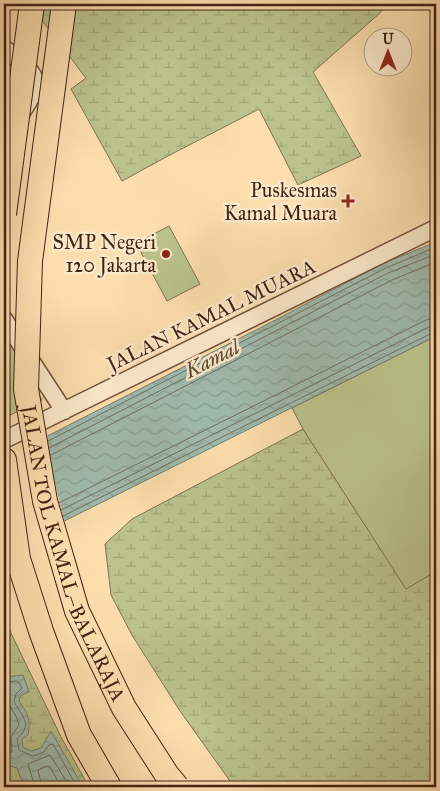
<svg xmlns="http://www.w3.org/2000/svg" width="440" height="791" font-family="'IM FELL Great Primer',serif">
	<defs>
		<pattern id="grass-tufts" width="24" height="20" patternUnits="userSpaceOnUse" patternTransform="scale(1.25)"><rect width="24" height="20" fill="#bbc28c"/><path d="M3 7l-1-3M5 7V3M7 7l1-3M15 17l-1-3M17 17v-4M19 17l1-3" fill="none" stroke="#a2a678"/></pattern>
		<pattern id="wetland-marsh" width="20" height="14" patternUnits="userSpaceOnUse" patternTransform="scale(1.25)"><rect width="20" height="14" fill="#bbc28c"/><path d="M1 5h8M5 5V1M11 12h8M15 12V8" fill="none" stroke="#a2a678"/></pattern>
		<pattern id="water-waves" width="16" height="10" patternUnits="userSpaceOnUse" patternTransform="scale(1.25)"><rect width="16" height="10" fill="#9fbbae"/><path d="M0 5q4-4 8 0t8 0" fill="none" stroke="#8aa095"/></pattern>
	</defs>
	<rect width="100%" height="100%" fill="#fbddae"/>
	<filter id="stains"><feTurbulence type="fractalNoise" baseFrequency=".004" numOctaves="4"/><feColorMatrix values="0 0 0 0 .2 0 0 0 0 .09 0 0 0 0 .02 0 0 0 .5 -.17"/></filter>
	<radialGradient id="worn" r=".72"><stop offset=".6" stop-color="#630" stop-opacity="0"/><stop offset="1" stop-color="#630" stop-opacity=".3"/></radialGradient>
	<!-- grass -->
	<path fill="url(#grass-tufts)" stroke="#807250" d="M 4,331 L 42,400 L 4,418 Z"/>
	<!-- wetland -->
	<path fill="url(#wetland-marsh)" stroke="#807250" d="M 46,4 L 385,4 L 380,13 L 313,72 L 361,156 L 298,185 L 259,109 L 168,156 L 122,181 L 71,89 L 86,78 L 37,14 Z
		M 303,429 L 406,588 L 435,572 L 436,573 L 436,787 L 237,787 L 230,781 L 180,711 L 132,635 L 111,595 L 105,544 L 132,519 Z
		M 4,609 L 10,631 L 61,737 L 89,787 L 4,787 Z"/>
	<!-- pitch -->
	<path fill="#bbc28c" stroke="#807250" d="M 169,226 L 200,284 L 167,301 L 136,243 Z
		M 436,336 L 436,573 L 435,572 L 406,589 L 303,429 L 292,408 Z"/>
	<!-- water -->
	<path fill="url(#water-waves)" stroke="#7b7e70" d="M 436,242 L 436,336 L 4,551 L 4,458 L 260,328 L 384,263 Z
		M 23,675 L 29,692 L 20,696 L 19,701 C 28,714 31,719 28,735 L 22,739 L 23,747 L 31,751 L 41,748 L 51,731 L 83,787 L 24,787 L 17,768 L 6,765 L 4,761 L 4,677 Z"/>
	<!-- pier -->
	<path fill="#fbddae" d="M 47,433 L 52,471 L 65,523 L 5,553 L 4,455 Z"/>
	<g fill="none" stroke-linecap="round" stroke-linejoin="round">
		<!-- shore -->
		<path stroke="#726f61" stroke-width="1" d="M 48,441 L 386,268 L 436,247
			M 49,448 L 388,273 L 436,254
			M 51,455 L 392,280 L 436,262
			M 59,503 L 426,320 L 436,318
			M 61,510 L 429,327 L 436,326
			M 63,516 L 432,333 L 436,332
			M 4,682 L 18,681 L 22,688 L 16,694 L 14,701 C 17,710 31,721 23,732 C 22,735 19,736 17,739 L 19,750 L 33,756 L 44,752 L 49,745 L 53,744 L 77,787
			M 4,688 L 10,689 L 8,703 L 17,718 L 19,725 L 11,737 L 12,752 L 4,753
			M 35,787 L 28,764 L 50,755 L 70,787
			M 42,787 L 38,770 L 48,766 L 50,767 L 61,787"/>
		<!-- minor casing -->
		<g stroke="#72523a" stroke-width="19">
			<path id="minor" d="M 4,48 C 38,76 46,78 18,118
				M 4,319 L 64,411
				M 4,440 L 436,228"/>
		</g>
		<!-- highway casing -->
		<g stroke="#442314" stroke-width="26">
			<path id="highway" d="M 4,460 L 18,559 L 41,631 L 79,735 L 109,787"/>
		</g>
		<!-- minor -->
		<use href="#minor" stroke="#fce9ca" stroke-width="16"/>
		<!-- highway -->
		<use href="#highway" stroke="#fbddae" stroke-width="24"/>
		<!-- highway-bridge casing -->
		<g stroke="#442314" stroke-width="26" stroke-linecap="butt">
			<g id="highway-bridge">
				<path id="s1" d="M 64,4 L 30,261 L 26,389 L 45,501 L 77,611 L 124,708 L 167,775 L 177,787"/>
				<path d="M 4,214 L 32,4"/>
			</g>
		</g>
		<!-- highway-bridge -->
		<use href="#highway-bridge" stroke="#fbddae" stroke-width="24"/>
	</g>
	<!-- markers -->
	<g fill="#8f2418" stroke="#fce9ca" stroke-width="2">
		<path d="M345.5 193.5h5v5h5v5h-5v5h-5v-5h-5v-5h5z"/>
		<circle cx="166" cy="254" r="5"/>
	</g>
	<g text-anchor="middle" stroke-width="5" stroke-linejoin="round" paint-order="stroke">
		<!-- poi labels -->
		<g font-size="20" fill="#442314" stroke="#fce9ca" text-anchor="end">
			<text x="337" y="197">Puskesmas<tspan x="337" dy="23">Kamal Muara</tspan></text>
			<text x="156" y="249">SMP Negeri<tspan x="156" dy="23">120 Jakarta</tspan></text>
		</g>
		<!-- street labels -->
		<g font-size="20" fill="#442314" stroke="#fce9ca">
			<text transform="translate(211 315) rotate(-26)" y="7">JALAN KAMAL MUARA</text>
			<text dy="7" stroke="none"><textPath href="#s1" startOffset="559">JALAN TOL KAMAL–BALARAJA</textPath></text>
		</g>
		<!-- water labels -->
		<g font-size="21" font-style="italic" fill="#5b493a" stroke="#fce9ca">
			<text transform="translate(212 359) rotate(-27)" y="7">Kamal</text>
		</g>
	</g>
	<!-- margin -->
	<rect width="440" height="791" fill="none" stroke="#fbddae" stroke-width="20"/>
	<rect x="5" y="5" width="430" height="781" fill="none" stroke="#442314" stroke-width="2.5"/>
	<rect x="10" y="10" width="420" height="771" fill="none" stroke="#442314"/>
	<!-- north arrow -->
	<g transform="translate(388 52)"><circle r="24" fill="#fce9ca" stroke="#b29a81"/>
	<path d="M0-4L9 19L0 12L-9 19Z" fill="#8f2418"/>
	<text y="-8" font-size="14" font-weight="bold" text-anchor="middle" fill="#442314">U</text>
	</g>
	<rect width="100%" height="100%" filter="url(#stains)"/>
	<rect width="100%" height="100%" fill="url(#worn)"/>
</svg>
